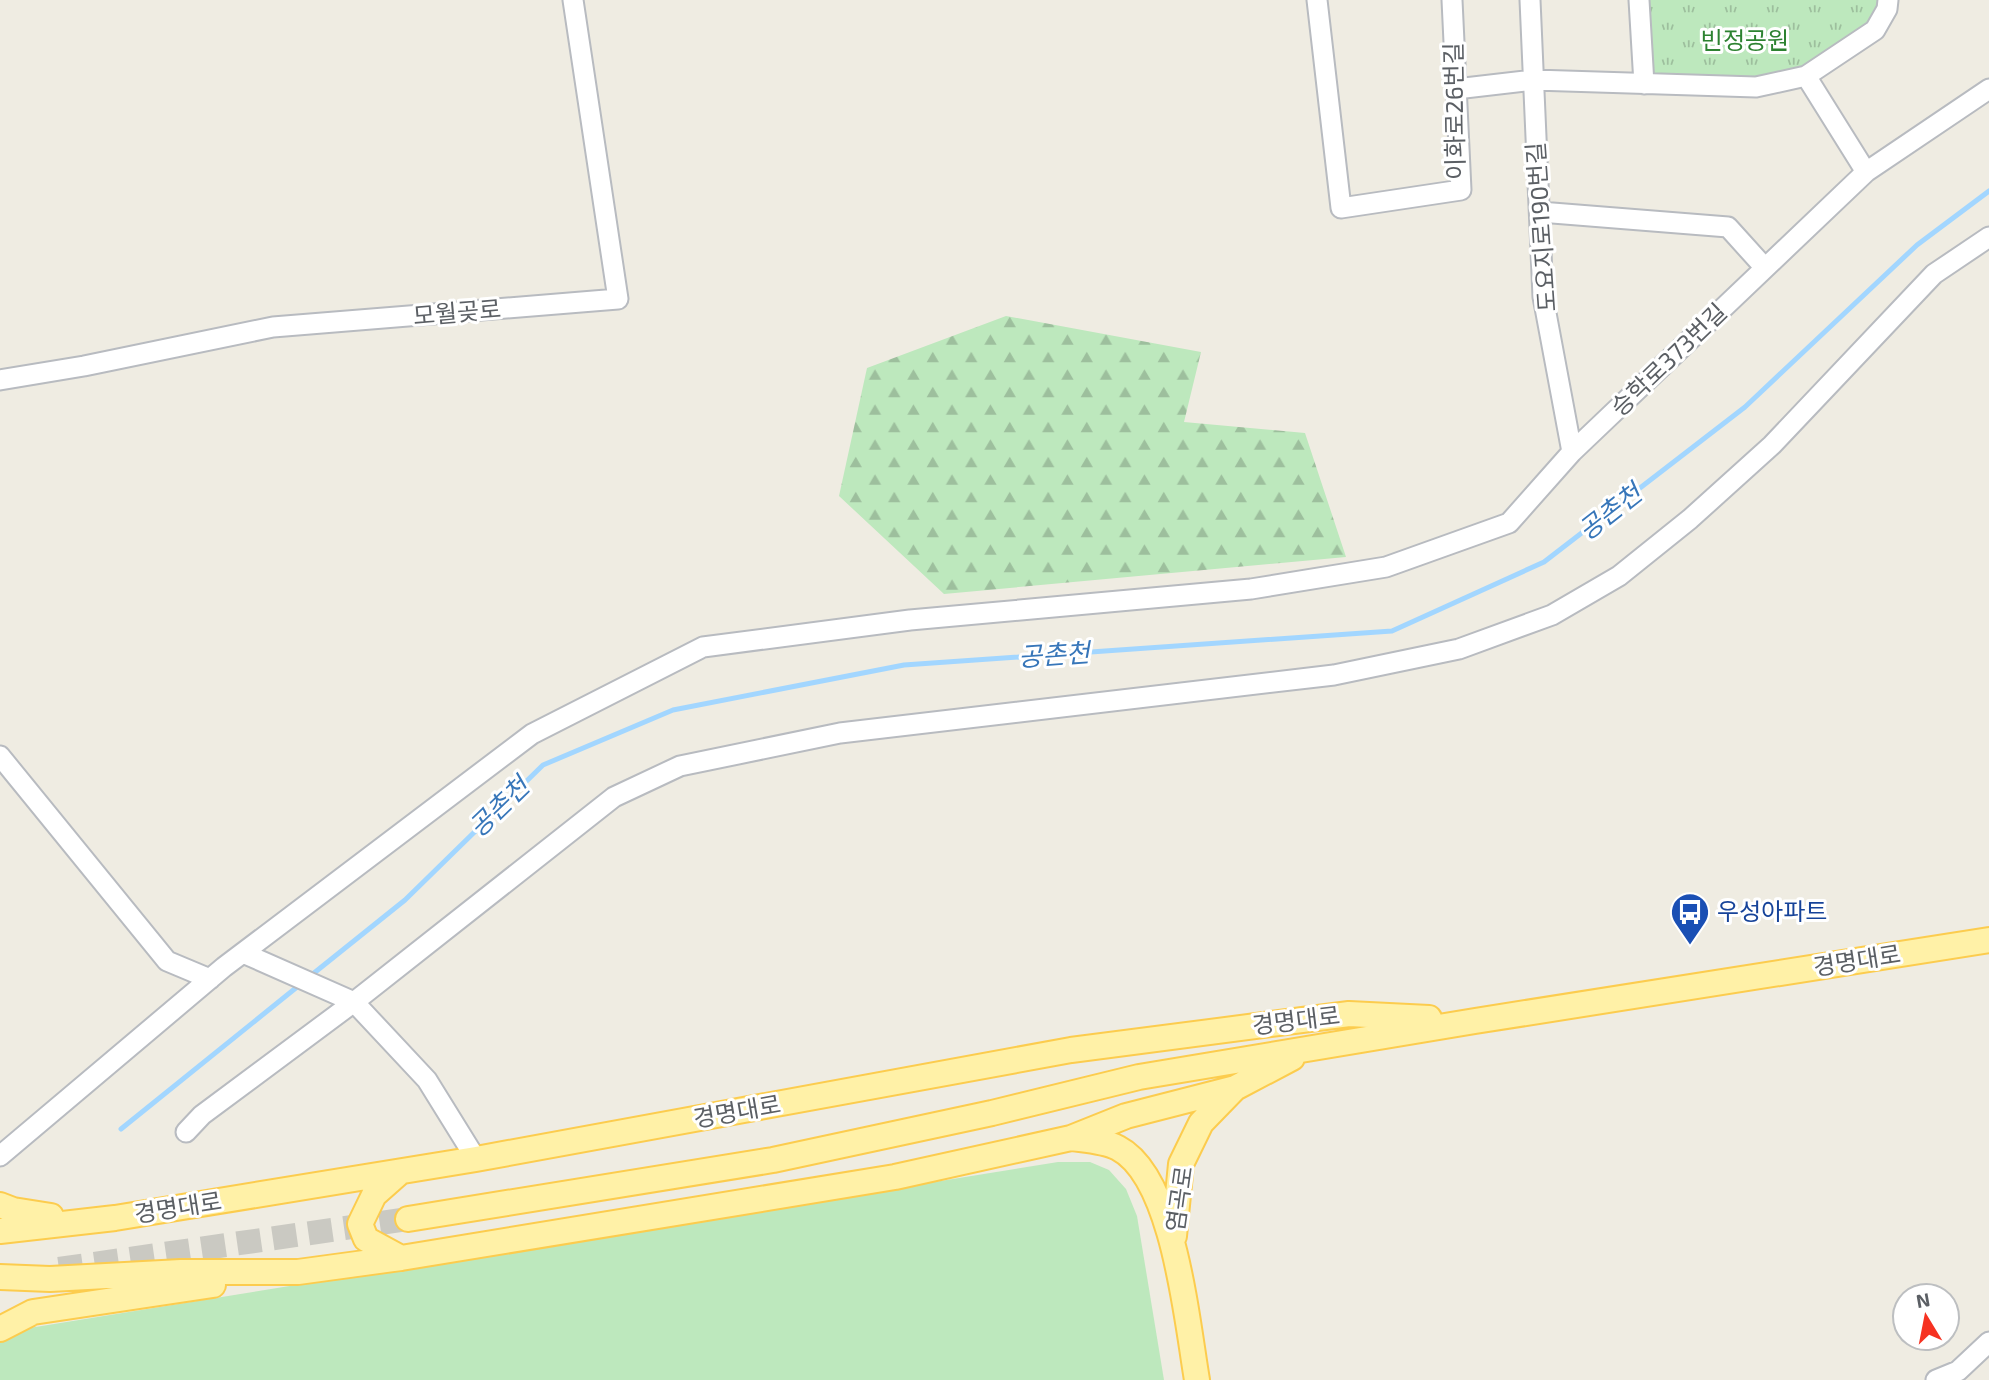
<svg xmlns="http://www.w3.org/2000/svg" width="1989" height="1380" font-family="'Exo 2','Noto Sans KR',sans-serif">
	<defs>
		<pattern id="forest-firs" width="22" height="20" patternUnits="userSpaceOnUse" patternTransform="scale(1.75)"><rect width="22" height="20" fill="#bde8bd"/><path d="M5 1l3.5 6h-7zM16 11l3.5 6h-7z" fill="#9dbf9d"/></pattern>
		<pattern id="park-tufts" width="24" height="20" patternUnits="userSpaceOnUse" patternTransform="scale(1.75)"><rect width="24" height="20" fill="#bde8bd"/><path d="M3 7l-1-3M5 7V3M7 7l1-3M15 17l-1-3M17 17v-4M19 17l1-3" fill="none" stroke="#9dbf9d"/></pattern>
	</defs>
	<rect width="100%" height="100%" fill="#efece2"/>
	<!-- green -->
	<path fill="#bde8bd" d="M 1058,1162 L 1090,1162 L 1109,1170 L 1126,1189 L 1137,1216 L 1164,1380 L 0,1380 L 0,1338 L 23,1329 Z"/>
	<!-- forest -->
	<path fill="url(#forest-firs)" d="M 1006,316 L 1201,352 L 1184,422 L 1305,433 L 1346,557 L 944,594 L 839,496 L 867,368 Z"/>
	<!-- park -->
	<path fill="url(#park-tufts)" d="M 1642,0 L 1885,0 L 1872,27 L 1804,74 L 1756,84 L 1647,81 Z"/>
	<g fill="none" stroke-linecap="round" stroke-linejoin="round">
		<!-- stream -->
		<path stroke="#a2d6ff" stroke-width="5" d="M 309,977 L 405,900 L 543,765 L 673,710 L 904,665 L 1392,631 L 1544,562 L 1745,407 L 1917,245 L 1989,191
			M 121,1129 L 302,983"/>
		<!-- major-tunnel -->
		<path stroke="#cac9c2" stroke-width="24" stroke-dasharray="24 12" stroke-linecap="butt" d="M 59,1269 L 408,1219"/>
		<!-- minor casing -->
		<g stroke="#b8bbc0" stroke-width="23">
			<path id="minor" d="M 1317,0 L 1341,208 L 1461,190 L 1452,0
				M 1530,0 L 1543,297 L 1572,452
				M 1639,0 L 1644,84
				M 1806,76 L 1866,172
				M 1456,89 L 1534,80 L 1756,87 L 1806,76 L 1875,30 L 1887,9 L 1888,0
				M 1540,212 L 1728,227 L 1765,268
				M 0,380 L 84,366 L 273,327 L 618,299 L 573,0
				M 0,756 L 167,961 L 210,979
				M 243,953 L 354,1002 L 427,1080 L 476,1159
				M 186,1132 L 202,1115 L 354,1002 L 614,797 L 680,766 L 840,733 L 1334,675 L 1459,649 L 1552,615 L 1619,576 L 1690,519 L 1772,445 L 1934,274 L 1989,237
				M 0,1156 L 224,967 L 532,734 L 703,647 L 910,620 L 1251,589 L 1386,567 L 1509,523 L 1572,452 L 1866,172 L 1989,89
				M 1936,1380 L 1958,1371 L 1989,1342"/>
		</g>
		<!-- major casing -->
		<g stroke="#fccc4e" stroke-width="28">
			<path id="major" d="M 1071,1138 C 1085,1140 1105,1141 1118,1148 C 1174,1177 1187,1322 1197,1380
				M 400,1172 L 374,1195 L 360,1224 L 366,1239 L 401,1258
				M 0,1205 L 13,1210 L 51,1216
				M 408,1219 L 773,1160 L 992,1113 L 1139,1077 L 1475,1021 L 1989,940
				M 0,1231 L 115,1218 L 476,1159 L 1071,1050 L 1349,1014 L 1429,1018
				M 1174,1236 L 1181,1164 L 1201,1123 L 1235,1088
				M 0,1277 L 50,1279 L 181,1272 L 298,1272 L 401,1258 L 895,1177 L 1071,1138 L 1126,1116 L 1235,1088 L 1292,1058
				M 0,1329 L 33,1312 L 213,1285"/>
		</g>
		<!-- minor -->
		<use href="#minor" stroke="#fff" stroke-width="19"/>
		<!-- major -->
		<use href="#major" stroke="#fff1a7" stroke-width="24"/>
	</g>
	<!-- icons -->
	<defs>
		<g id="bus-pin" transform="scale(2.0125)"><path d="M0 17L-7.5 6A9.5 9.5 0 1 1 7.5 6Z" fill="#1a4fb4" stroke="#fff"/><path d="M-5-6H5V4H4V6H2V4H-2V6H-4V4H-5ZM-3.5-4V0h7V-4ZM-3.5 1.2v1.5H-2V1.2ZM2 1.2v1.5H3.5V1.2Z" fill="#fff"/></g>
	</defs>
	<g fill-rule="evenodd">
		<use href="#bus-pin" x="1690" y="912"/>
	</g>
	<g text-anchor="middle" stroke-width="6" stroke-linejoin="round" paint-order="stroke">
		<!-- park labels -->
		<g font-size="24" fill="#2d8231" stroke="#fff">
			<text x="1745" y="49">빈정공원</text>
		</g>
		<!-- street labels -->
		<g font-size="24" fill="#5b5f64" stroke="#fff">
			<text transform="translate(1455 111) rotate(-91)" y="8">이화로26번길</text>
			<text transform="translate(1542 227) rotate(-94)" y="8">도요지로190번길</text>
			<text transform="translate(457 313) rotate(-5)" y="8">모월곶로</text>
			<text transform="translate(1669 360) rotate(-44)" y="8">승학로373번길</text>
			<text transform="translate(1857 961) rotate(-9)" y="8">경명대로</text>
			<text transform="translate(1296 1021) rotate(-7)" y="8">경명대로</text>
			<text transform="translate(737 1112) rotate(-10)" y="8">경명대로</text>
			<text transform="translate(1180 1199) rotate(-82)" y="8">염곡로</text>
			<text transform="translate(178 1208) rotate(-9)" y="8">경명대로</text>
		</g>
		<!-- transit labels -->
		<g font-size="24" fill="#164399" stroke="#fff" text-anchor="start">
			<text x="1717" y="920">우성아파트</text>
		</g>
		<!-- water labels -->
		<g font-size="26" font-style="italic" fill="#3776b9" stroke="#fff">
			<text transform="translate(1610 512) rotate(-38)" y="9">공촌천</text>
			<text transform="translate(1054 655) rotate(-4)" y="9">공촌천</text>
			<text transform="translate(499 807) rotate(-44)" y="9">공촌천</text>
		</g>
	</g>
	<!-- north arrow -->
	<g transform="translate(1926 1317) rotate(350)"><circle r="33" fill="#ffffff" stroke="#bdbfc1" stroke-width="2"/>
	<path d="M0-5L12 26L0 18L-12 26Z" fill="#f63221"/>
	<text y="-10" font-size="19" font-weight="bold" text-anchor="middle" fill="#5b5f64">N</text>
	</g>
</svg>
